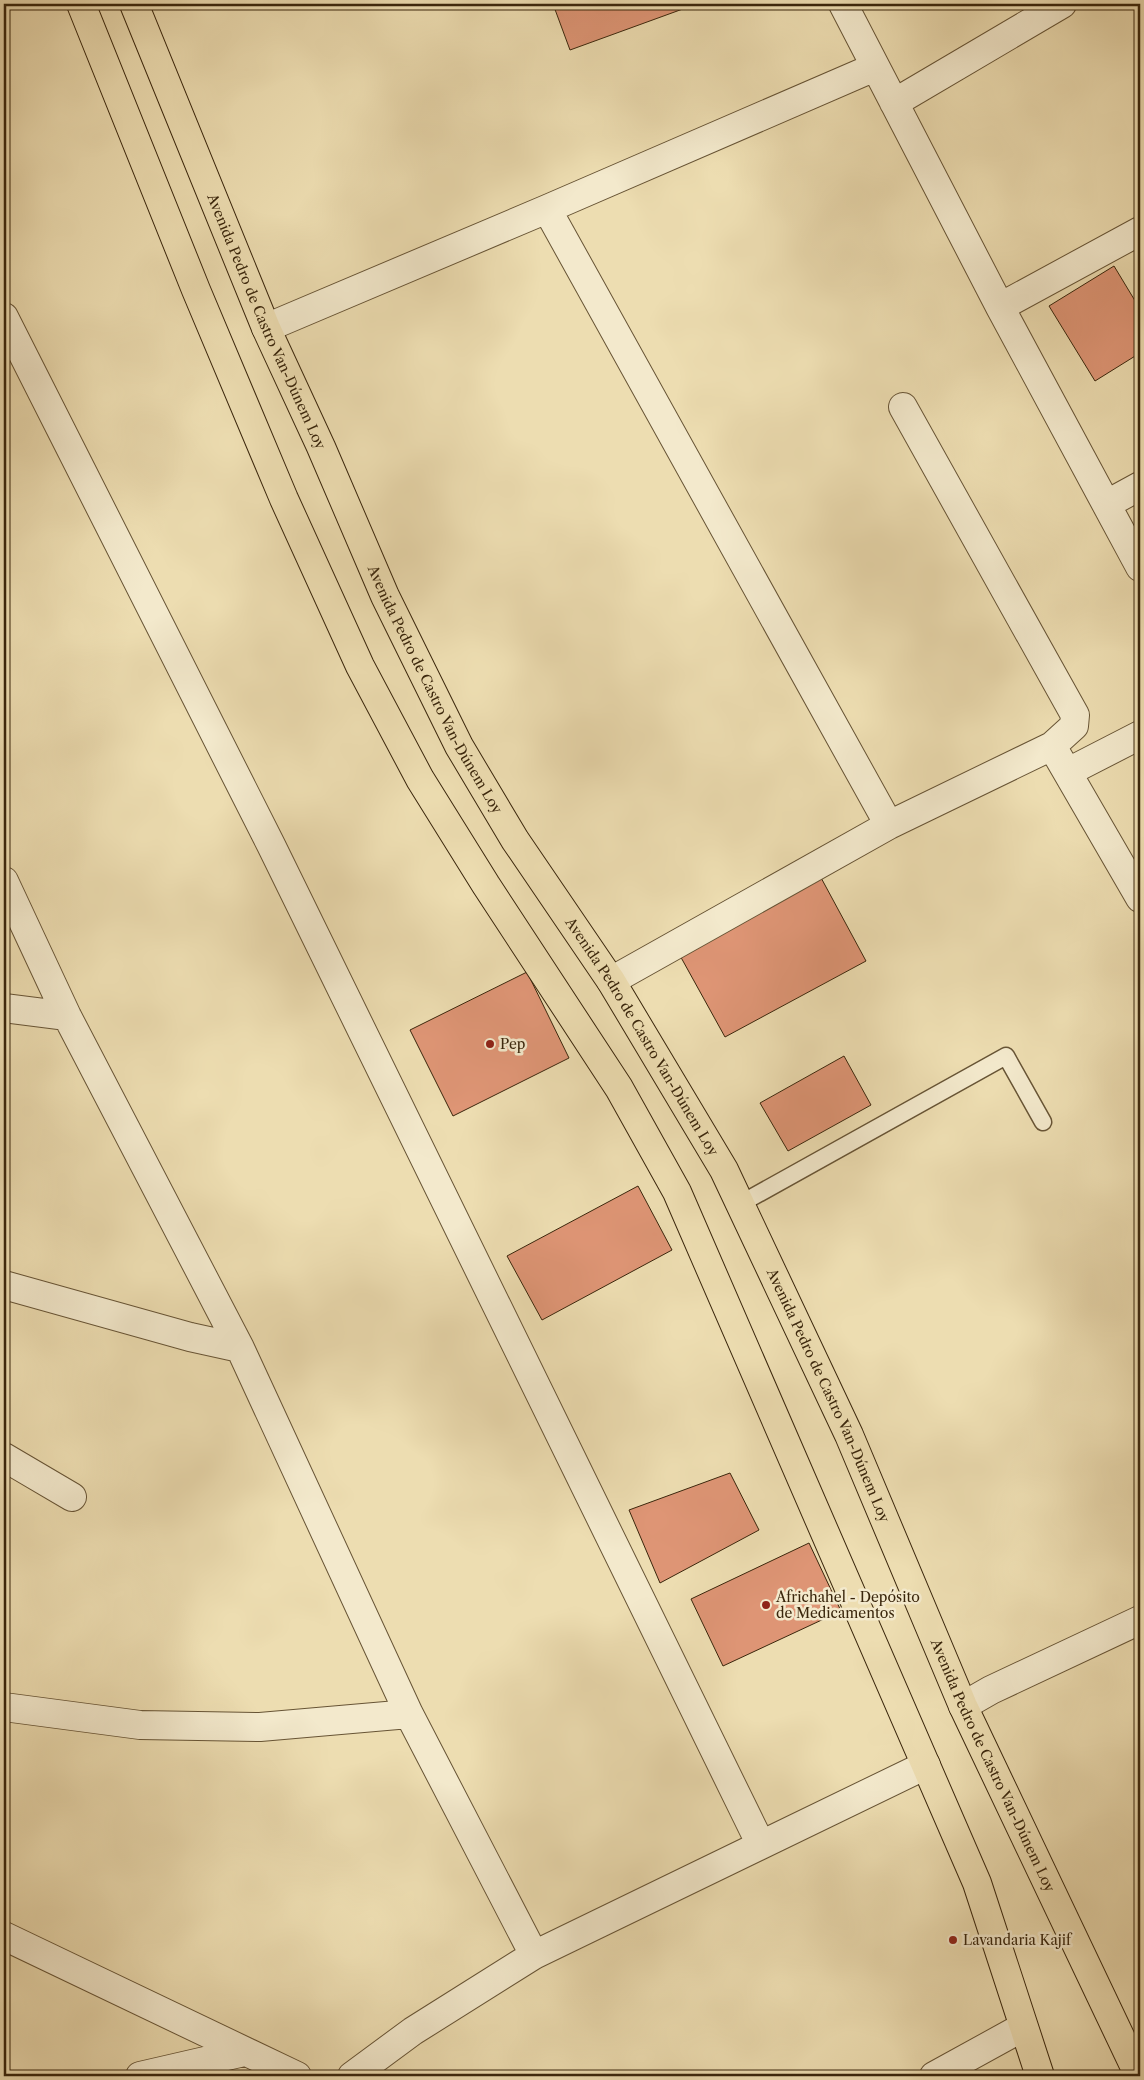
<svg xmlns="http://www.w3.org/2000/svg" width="1144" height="2080" font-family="'Libre Caslon Text',serif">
	<rect width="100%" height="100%" fill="#edddb1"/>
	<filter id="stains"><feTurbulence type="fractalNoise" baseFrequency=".004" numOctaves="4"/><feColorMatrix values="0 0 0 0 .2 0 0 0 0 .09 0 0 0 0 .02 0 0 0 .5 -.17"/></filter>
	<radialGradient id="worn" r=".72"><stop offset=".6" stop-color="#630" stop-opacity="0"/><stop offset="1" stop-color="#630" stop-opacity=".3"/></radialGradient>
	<!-- building -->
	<path fill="#de9575" stroke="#3a260c" d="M 553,4 L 690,4 L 691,6 L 570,50 Z
		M 1114,266 L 1140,309 L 1140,353 L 1095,381 L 1049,306 Z
		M 819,874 L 866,961 L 725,1037 L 678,952 Z
		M 527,972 L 569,1058 L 453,1116 L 410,1030 Z
		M 844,1056 L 871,1105 L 788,1151 L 760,1103 Z
		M 638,1186 L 672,1250 L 542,1320 L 507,1256 Z
		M 730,1473 L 759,1530 L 660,1583 L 629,1510 Z
		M 809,1543 L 841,1611 L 723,1666 L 691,1599 Z"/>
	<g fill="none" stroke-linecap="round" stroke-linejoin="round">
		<!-- service casing -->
		<g stroke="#675435" stroke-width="19">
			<path id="service" d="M 740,1204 L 1006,1056 L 1043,1122"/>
		</g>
		<!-- minor casing -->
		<g stroke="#675435" stroke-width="30">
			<path id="minor" d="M 843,4 L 1000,307 L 1140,567
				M 894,103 L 1062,4
				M 547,209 L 889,825
				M 1000,307 L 1140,231
				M 4,317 L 271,845 L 761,1845
				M 266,328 L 547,209 L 875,67
				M 1107,504 L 1140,486
				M 1052,746 L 1140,898
				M 1068,772 L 1140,735
				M 4,881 L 67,1016 L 240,1348 L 409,1714 L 534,1955
				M 611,981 L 889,825 L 1052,746 L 1074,726 L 1075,715 L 903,407
				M 4,1008 L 67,1016
				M 4,1285 L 190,1337 L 240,1348
				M 4,1457 L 72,1497
				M 963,1706 L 991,1690 L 1140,1620
				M 4,1707 L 140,1725 L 260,1727 L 409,1714
				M 4,1936 L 297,2076
				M 140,2076 L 244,2052
				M 352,2076 L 413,2031 L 534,1955 L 926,1765
				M 934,2076 L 1023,2027"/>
		</g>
		<!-- trunk casing -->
		<g stroke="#3a260c" stroke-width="30">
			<g id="trunk">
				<path d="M 81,4 L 196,290 L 284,499 L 360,666 L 420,779 L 486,885 L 619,1088 L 677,1192 L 977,1883 L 1040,2076"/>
				<path id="s1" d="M 134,4 L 266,328 L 321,447 L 385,596 L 459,746 L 515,840 L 611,981 L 724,1170 L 849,1435 L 963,1706 L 1139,2076"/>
			</g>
		</g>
		<!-- service -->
		<use href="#service" stroke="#f3e9cc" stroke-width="16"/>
		<!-- minor -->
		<use href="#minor" stroke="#f3e9cc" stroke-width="28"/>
		<!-- trunk -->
		<use href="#trunk" stroke="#edddb1" stroke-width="28"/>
	</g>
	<!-- markers -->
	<g fill="#8f2418" stroke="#f3e9cc" stroke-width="2">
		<circle cx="490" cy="1044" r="5"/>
		<circle cx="766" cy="1605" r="5"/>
		<circle cx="953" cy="1940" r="5"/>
	</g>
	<g text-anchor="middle" stroke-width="5" stroke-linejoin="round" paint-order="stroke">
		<!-- street labels -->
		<g font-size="14" fill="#3a260c" stroke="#f3e9cc">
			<text dy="5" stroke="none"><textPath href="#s1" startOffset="344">Avenida Pedro de Castro Van-Dúnem Loy</textPath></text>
			<text dy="5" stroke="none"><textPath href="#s1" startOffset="749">Avenida Pedro de Castro Van-Dúnem Loy</textPath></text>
			<text dy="5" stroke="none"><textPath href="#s1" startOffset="1154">Avenida Pedro de Castro Van-Dúnem Loy</textPath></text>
			<text dy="5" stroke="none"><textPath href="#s1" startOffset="1559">Avenida Pedro de Castro Van-Dúnem Loy</textPath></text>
			<text dy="5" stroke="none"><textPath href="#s1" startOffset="1964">Avenida Pedro de Castro Van-Dúnem Loy</textPath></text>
		</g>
		<!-- poi labels -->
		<g font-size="14" fill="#3a260c" stroke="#f3e9cc" text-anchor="start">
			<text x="500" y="1049">Pep</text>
			<text x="776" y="1602">Africhahel - Depósito<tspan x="776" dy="16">de Medicamentos</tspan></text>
			<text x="963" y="1945">Lavandaria Kajif</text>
		</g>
	</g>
	<!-- margin -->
	<rect width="1144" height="2080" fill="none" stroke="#edddb1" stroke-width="20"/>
	<rect x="5" y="5" width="1134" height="2070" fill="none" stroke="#3a260c" stroke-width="2.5"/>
	<rect x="10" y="10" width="1124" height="2060" fill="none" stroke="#3a260c"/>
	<rect width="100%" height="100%" filter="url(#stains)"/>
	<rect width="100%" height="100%" fill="url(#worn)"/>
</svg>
